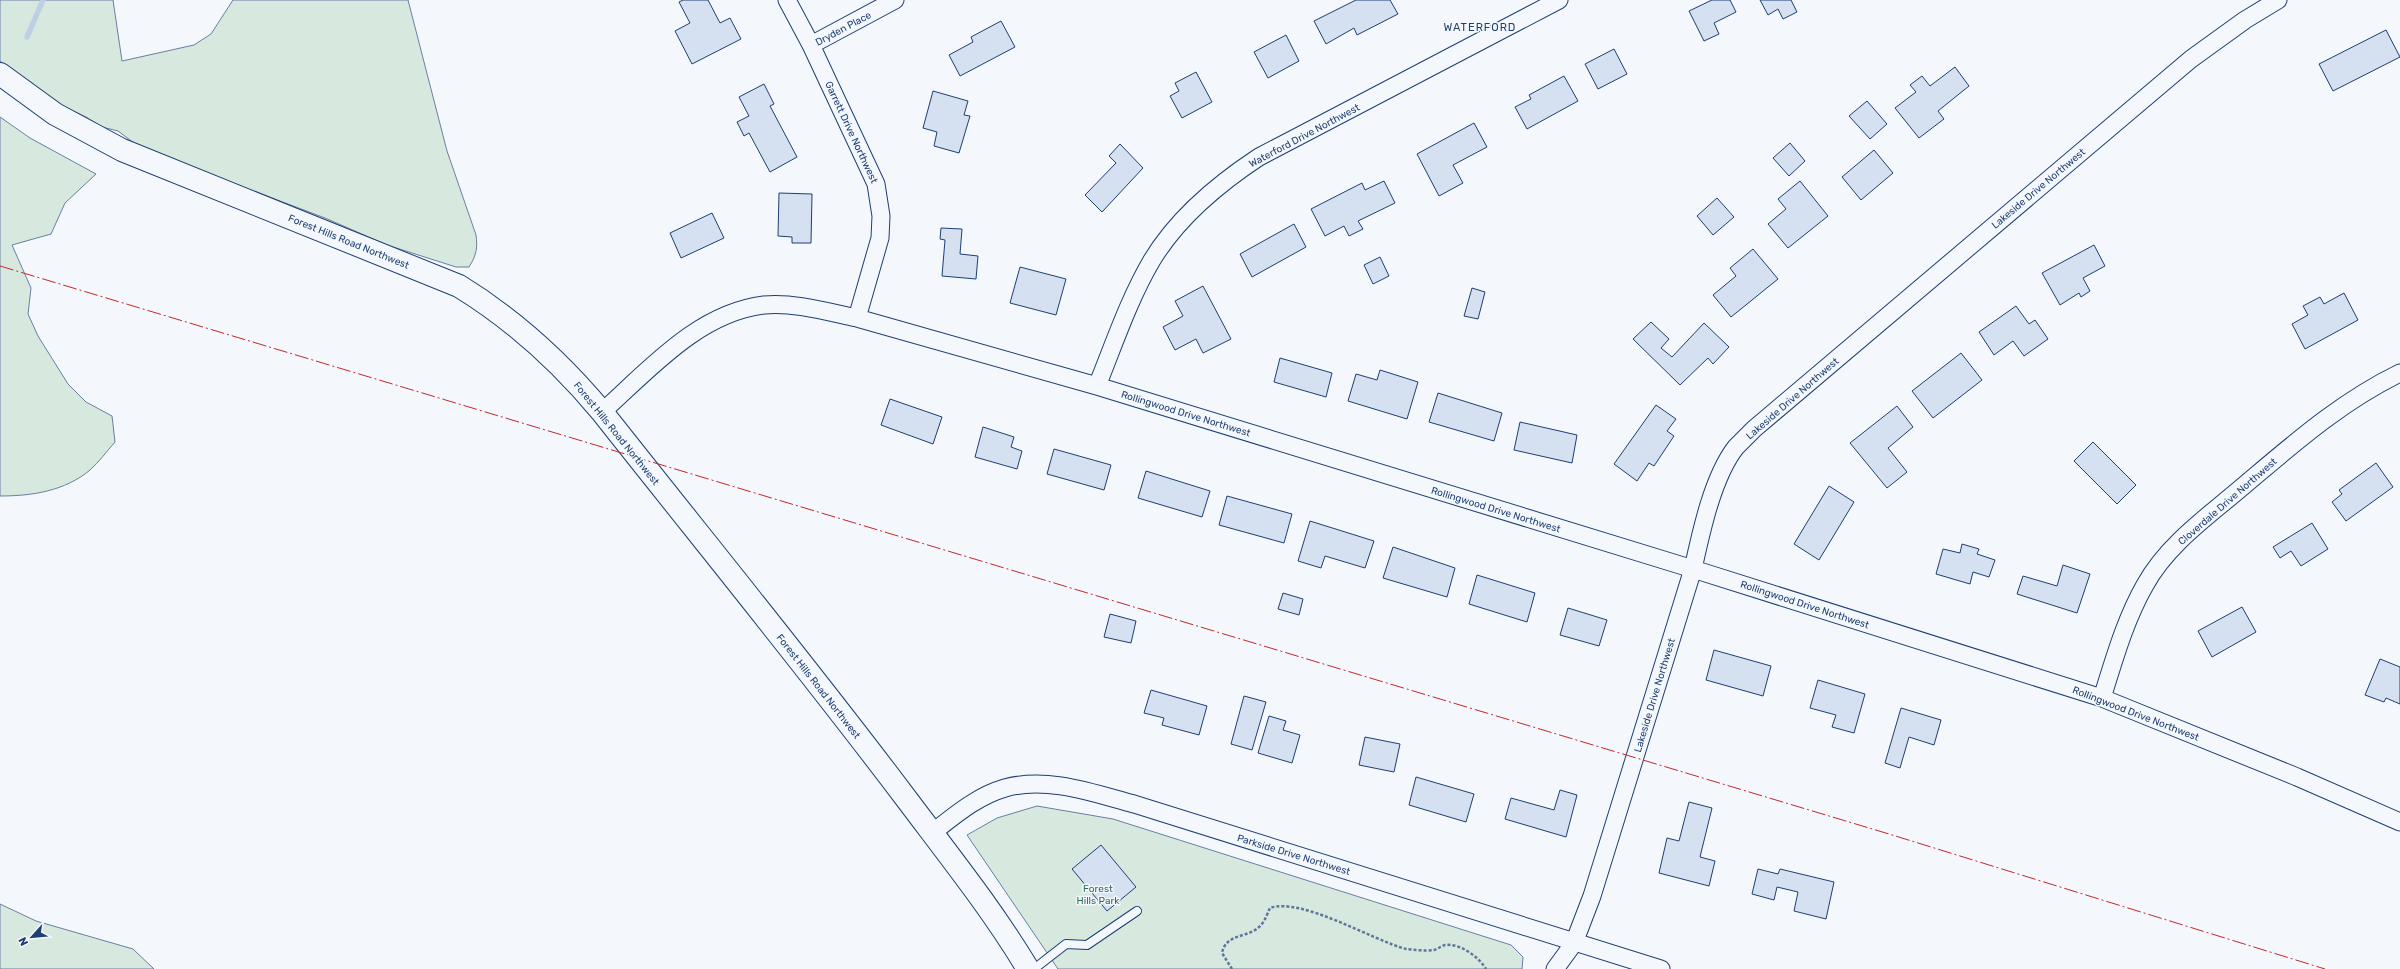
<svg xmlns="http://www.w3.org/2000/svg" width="2400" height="969" font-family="Rubik,sans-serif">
	<rect width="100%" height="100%" fill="#f4f7fb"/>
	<!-- green -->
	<path fill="#d7e8df" stroke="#687fa3" d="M 0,0 L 113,0 L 122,61 L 194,45 L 211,34 L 233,0 L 408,0 L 447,151 L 476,235 C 478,248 476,256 469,267 L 456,267 L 387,245 L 325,218 L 142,149 L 118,131 L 102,127 L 86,117 L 53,101 L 0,61 Z
		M 0,117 L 30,138 L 96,174 L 65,203 L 51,234 L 12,245 L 31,288 L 28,314 L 38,336 L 68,384 L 86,402 L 112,416 L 115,442 C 107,451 99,462 90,470 C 65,491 32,496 0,496 Z
		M 1037,806 L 1113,819 L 1511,945 L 1523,957 L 1522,969 L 1058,969 L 967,835 L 997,818 Z
		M 0,904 L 36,921 L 133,949 L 154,969 L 0,969 Z"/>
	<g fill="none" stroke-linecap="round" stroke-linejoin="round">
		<!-- stream -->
		<path stroke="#bed0e5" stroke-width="5.5" d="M 27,37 L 43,0"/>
	</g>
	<!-- building -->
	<path fill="#d5e0f0" stroke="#1d3f73" d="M 683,0 L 708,0 L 720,23 L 730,18 L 741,39 L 692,64 L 675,31 L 690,23 L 679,2 Z
		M 1356,0 L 1390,0 L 1398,14 L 1357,35 L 1354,28 L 1326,44 L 1314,21 Z
		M 1712,0 L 1730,0 L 1736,12 L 1714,23 L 1719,34 L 1704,41 L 1689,11 Z
		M 1760,0 L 1791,0 L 1797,12 L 1783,19 L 1778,9 L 1768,15 Z
		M 1001,21 L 1015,47 L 960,76 L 949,55 L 973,42 L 971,37 Z
		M 2386,30 L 2400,57 L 2333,91 L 2319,64 Z
		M 1286,35 L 1299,61 L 1268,78 L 1254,52 Z
		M 1614,49 L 1627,74 L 1598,89 L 1585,64 Z
		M 1955,67 L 1969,86 L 1938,111 L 1944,119 L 1919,138 L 1895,108 L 1916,92 L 1910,85 L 1922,76 L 1930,86 Z
		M 1196,72 L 1212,102 L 1182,118 L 1170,96 L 1179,91 L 1175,83 Z
		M 1564,76 L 1578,101 L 1527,129 L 1515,107 L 1531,99 L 1529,95 Z
		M 764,84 L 774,104 L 770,106 L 797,157 L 770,172 L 749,133 L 744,136 L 737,122 L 749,116 L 739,97 Z
		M 933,91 L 968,101 L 964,115 L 970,116 L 959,153 L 934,146 L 937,132 L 923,128 Z
		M 1867,101 L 1887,124 L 1870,139 L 1849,116 Z
		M 1474,123 L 1487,147 L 1453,165 L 1463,183 L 1439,196 L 1417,154 Z
		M 1790,143 L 1805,161 L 1789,176 L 1773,158 Z
		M 1120,144 L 1143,168 L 1102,212 L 1085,195 L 1116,163 L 1109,156 Z
		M 1874,150 L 1893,173 L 1861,200 L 1842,177 Z
		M 1384,181 L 1395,203 L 1358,221 L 1363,229 L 1349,236 L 1344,226 L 1325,236 L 1311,209 L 1362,183 L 1365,190 Z
		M 1800,181 L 1828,216 L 1788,248 L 1768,224 L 1786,209 L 1778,199 Z
		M 779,193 L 812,194 L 811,243 L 792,243 L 792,237 L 778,236 Z
		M 1717,198 L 1734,217 L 1713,235 L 1697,216 Z
		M 712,213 L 724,238 L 681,258 L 670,233 Z
		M 1294,224 L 1306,247 L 1252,277 L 1240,254 Z
		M 941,228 L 962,229 L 960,254 L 978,256 L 976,279 L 942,276 L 945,240 L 940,239 Z
		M 2094,245 L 2105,266 L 2083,278 L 2090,291 L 2081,297 L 2079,293 L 2060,305 L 2042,273 Z
		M 1753,249 L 1778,279 L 1731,317 L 1713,295 L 1736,276 L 1730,268 Z
		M 1380,257 L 1389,276 L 1373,284 L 1364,265 Z
		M 1020,267 L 1066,279 L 1056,315 L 1010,303 Z
		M 1203,286 L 1231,339 L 1203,353 L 1196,339 L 1175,350 L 1163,327 L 1183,316 L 1175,301 Z
		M 1472,288 L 1485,292 L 1478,319 L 1464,316 Z
		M 2344,293 L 2358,320 L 2305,349 L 2292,324 L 2308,315 L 2303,306 L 2320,297 L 2324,304 Z
		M 2016,306 L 2029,324 L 2035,320 L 2048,339 L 2024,356 L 2013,341 L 1994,355 L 1979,332 Z
		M 1651,322 L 1669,339 L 1661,348 L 1672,357 L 1704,323 L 1729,347 L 1713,364 L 1708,358 L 1680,385 L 1633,339 Z
		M 1961,353 L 1982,380 L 1933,418 L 1912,391 Z
		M 1280,358 L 1332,373 L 1326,397 L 1274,382 Z
		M 1380,370 L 1418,382 L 1407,419 L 1348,401 L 1356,374 L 1377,380 Z
		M 1438,393 L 1502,413 L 1494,441 L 1429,422 Z
		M 890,399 L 942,417 L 933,444 L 881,425 Z
		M 1656,405 L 1676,419 L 1667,431 L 1674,436 L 1654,466 L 1649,463 L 1637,481 L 1614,464 Z
		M 1897,406 L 1913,427 L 1888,448 L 1907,472 L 1887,488 L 1850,443 Z
		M 1520,422 L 1577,435 L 1572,463 L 1514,450 Z
		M 983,427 L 1014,437 L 1011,447 L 1022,451 L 1017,469 L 975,457 Z
		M 2093,442 L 2136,485 L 2117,504 L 2074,461 Z
		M 1054,449 L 1111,465 L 1104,490 L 1047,474 Z
		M 2376,463 L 2393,487 L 2346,521 L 2332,502 L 2342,494 L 2339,490 Z
		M 1146,471 L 1210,491 L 1202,517 L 1138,498 Z
		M 1829,486 L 1854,502 L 1819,560 L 1794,544 Z
		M 1227,496 L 1292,514 L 1284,543 L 1219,525 Z
		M 1310,521 L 1374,541 L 1365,568 L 1325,556 L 1321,568 L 1298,561 Z
		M 2312,523 L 2328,549 L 2301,566 L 2291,551 L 2280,558 L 2273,547 Z
		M 1962,544 L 1979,549 L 1977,554 L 1995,560 L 1989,577 L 1973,572 L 1970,584 L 1936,574 L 1943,549 L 1960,553 Z
		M 1393,547 L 1455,568 L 1447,597 L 1383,578 Z
		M 2063,565 L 2090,574 L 2077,613 L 2017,594 L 2023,576 L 2057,586 Z
		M 1477,575 L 1535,593 L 1527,622 L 1469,604 Z
		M 1283,593 L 1303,599 L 1299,615 L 1278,609 Z
		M 2242,607 L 2256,632 L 2212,657 L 2198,631 Z
		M 1568,608 L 1607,620 L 1599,646 L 1560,635 Z
		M 1110,614 L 1136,621 L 1131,643 L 1104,637 Z
		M 1714,650 L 1771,666 L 1763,696 L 1706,680 Z
		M 2380,659 L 2400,667 L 2400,704 L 2386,698 L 2384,702 L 2365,695 Z
		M 1818,680 L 1865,694 L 1854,733 L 1832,727 L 1836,715 L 1810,708 Z
		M 1151,690 L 1207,706 L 1199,735 L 1162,725 L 1164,718 L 1144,713 Z
		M 1244,696 L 1266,702 L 1252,750 L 1231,744 Z
		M 1901,708 L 1941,720 L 1934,745 L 1909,737 L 1900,768 L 1885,763 Z
		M 1269,716 L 1286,721 L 1283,730 L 1300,735 L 1292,763 L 1258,753 Z
		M 1365,737 L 1400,744 L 1394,772 L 1359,765 Z
		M 1416,777 L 1474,794 L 1466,822 L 1409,805 Z
		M 1560,790 L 1577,795 L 1566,837 L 1505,819 L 1511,798 L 1554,810 Z
		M 1689,802 L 1712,808 L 1700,857 L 1715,861 L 1709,886 L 1659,873 L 1667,838 L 1679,841 Z
		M 1101,845 L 1136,887 L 1107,911 L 1072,869 Z
		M 1758,869 L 1778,874 L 1780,869 L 1834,882 L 1826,919 L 1794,911 L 1798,892 L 1777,887 L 1774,900 L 1752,894 Z"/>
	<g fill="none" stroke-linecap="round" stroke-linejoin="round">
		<!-- service casing -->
		<g stroke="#1d3f73" stroke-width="10">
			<path id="service" d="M 1034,969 L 1066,944 L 1087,945 L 1137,911"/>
		</g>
		<!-- minor casing -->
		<g stroke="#1d3f73" stroke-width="19">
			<path id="minor" d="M 787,0 L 811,45 L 876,184 L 881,216 L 880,238 L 857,318
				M 811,45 L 895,0
				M 1097,386 C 1114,344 1129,299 1152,260 C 1178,217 1218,184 1259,157 L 1559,0
				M 602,412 C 649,370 698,313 764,305 C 794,302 828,312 857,318 L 1097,386 L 1693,569 L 2102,698 L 2297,777 L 2400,822
				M 2102,698 C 2114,660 2125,620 2145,585 C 2167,545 2207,517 2241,488 C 2291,446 2340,402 2400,373
				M 932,833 C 954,816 977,796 1005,788 C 1047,776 1093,793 1134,804 L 1661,969
				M 1555,969 L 1574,943 L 1592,896 L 1693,569 C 1701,532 1713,476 1736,447 C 1742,441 1748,435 1754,429 L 2191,59 L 2245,20 L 2278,0"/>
		</g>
		<!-- secondary casing -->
		<g stroke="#1d3f73" stroke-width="24">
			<path id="secondary" d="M 0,74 L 55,114 L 122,150 L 459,286 C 513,319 562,364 602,412 C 703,540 807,667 905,797 C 947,853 992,909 1028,969"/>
		</g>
		<!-- path -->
		<path stroke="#5e769c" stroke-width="2.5" stroke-dasharray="3 2" stroke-linecap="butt" d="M 1232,969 L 1222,953 C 1226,933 1248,938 1259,927 C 1265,922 1267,914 1270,908 C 1302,897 1372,940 1406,949 C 1414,950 1426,951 1434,950 C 1438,949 1441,946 1445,945 C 1460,943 1479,957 1486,969"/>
		<!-- service -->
		<use href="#service" stroke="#f4f7fb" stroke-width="8"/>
		<!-- minor -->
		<use href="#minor" stroke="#f4f7fb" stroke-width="17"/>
		<!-- secondary -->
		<use href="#secondary" stroke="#f4f7fb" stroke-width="22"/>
		<!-- power -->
		<path stroke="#c62828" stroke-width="1" stroke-dasharray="14 3 2 3" stroke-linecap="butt" d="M 0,266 L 1889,834 L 2325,969"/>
	</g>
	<g text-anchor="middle" stroke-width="3" stroke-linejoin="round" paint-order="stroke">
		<!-- street labels -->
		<g font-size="10" fill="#1d3f73" stroke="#f4f7fb">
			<text transform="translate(843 28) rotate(-28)" y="4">Dryden Place</text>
			<text transform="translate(852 132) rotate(65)" y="4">Garrett Drive Northwest</text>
			<text transform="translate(1304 135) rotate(-28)" y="4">Waterford Drive Northwest</text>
			<text transform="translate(2038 188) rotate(-40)" y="4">Lakeside Drive Northwest</text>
			<text transform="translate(349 241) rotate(22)" y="4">Forest Hills Road Northwest</text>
			<text transform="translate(1792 398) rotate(-41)" y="4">Lakeside Drive Northwest</text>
			<text transform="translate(1186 413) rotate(17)" y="4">Rollingwood Drive Northwest</text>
			<text transform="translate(617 433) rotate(51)" y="4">Forest Hills Road Northwest</text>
			<text transform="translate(2227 501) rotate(-41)" y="4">Cloverdale Drive Northwest</text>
			<text transform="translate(1496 509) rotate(17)" y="4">Rollingwood Drive Northwest</text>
			<text transform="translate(1805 604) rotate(18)" y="4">Rollingwood Drive Northwest</text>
			<text transform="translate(819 686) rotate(52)" y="4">Forest Hills Road Northwest</text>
			<text transform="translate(1654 695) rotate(-73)" y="4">Lakeside Drive Northwest</text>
			<text transform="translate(2136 713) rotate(21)" y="4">Rollingwood Drive Northwest</text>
			<text transform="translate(1294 854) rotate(17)" y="4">Parkside Drive Northwest</text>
		</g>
		<!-- park labels -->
		<g font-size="10" fill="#2c6c60" stroke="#f4f7fb">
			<text x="1098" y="892">Forest<tspan x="1098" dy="12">Hills Park</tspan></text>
		</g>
		<!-- neighbourhood labels -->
		<g font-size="11" letter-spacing="1" fill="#1d3f73" stroke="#f4f7fb">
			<text x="1480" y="31">WATERFORD</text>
		</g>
	</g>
	<!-- north arrow -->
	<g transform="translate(32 937) rotate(243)" stroke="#f4f7fb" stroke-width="3" paint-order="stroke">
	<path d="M0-3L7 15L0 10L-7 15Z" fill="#1d3f73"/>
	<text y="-6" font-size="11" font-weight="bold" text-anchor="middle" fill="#1d3f73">N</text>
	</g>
</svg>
